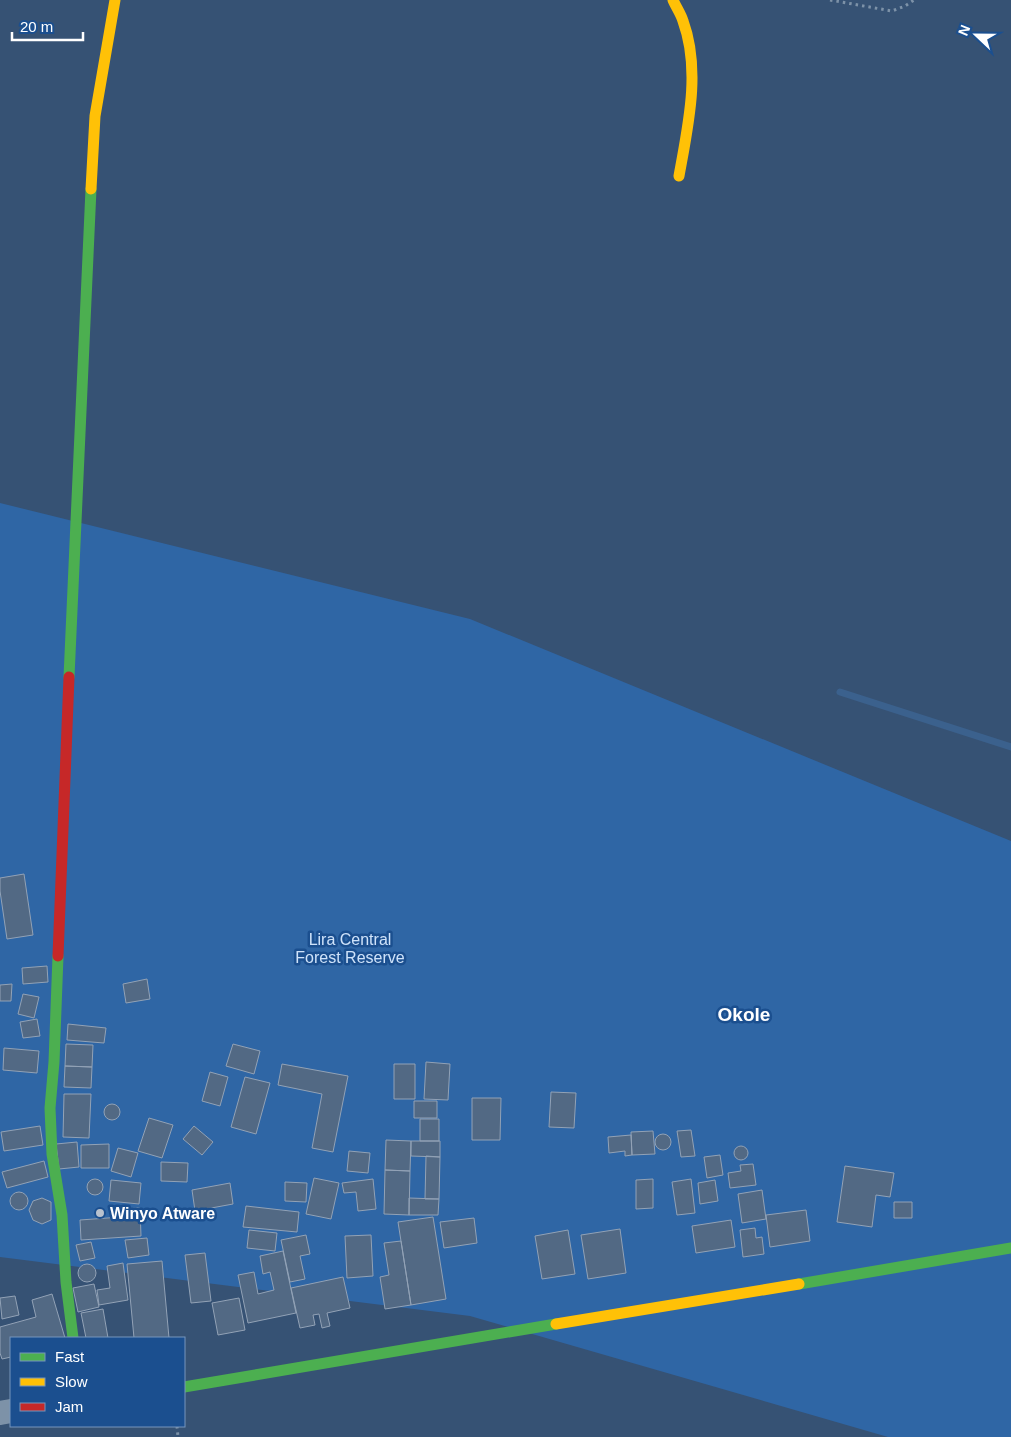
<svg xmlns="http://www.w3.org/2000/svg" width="1011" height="1437" font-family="Arial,sans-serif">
	<rect width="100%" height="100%" fill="#365274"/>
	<!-- green -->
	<path fill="#2f66a5" d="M 0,503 L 470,619 L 1011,841 L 1011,1437 L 888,1437 L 470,1316 L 0,1257 Z"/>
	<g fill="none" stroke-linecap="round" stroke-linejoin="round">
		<!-- stream -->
		<path stroke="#3b618d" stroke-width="7" d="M 840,692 L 1011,747"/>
	</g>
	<!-- building -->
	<path fill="#526984" stroke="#92a2b6" d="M 24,874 L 33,935 L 7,939 L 0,891 L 0,878 Z
		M 47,966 L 48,982 L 23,984 L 22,968 Z
		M 147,979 L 150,999 L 126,1003 L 123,984 Z
		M 12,984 L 11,1001 L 0,1001 L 0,985 Z
		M 23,994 L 39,997 L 34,1018 L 18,1014 Z
		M 37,1019 L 40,1036 L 23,1038 L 20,1022 Z
		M 68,1024 L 106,1028 L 104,1043 L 67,1040 Z
		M 66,1044 L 93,1045 L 92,1067 L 65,1066 Z
		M 233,1044 L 260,1051 L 254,1074 L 226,1066 Z
		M 4,1048 L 39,1051 L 37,1073 L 3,1070 Z
		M 426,1062 L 450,1064 L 448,1100 L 424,1099 Z
		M 282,1064 L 348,1076 L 333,1152 L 312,1148 L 322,1094 L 278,1085 Z
		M 394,1064 L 415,1064 L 415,1099 L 394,1099 Z
		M 65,1066 L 92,1067 L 91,1088 L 64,1087 Z
		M 210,1072 L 228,1077 L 220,1106 L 202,1101 Z
		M 245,1077 L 270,1083 L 256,1134 L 231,1127 Z
		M 551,1092 L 576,1093 L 574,1128 L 549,1127 Z
		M 64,1094 L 91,1094 L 89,1138 L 63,1137 Z
		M 472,1098 L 501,1098 L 500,1140 L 472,1140 Z
		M 414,1101 L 437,1101 L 437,1118 L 414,1118 Z
		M104 1112a8 8 0 1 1 16 0a8 8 0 1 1-16 0Z
		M 149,1118 L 173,1125 L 162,1158 L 138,1151 Z
		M 420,1119 L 439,1119 L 439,1141 L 420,1141 Z
		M 40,1126 L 43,1145 L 4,1151 L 1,1132 Z
		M 194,1126 L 213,1142 L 202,1155 L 183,1139 Z
		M 691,1130 L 695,1156 L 681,1157 L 677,1131 Z
		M 653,1131 L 655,1154 L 632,1155 L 631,1132 Z
		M655 1142a8 8 0 1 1 16 0a8 8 0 1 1-16 0Z
		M 631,1135 L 632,1155 L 625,1156 L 625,1151 L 609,1153 L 608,1137 Z
		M 386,1140 L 411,1141 L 410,1171 L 385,1170 Z
		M 411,1141 L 440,1141 L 440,1157 L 411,1156 Z
		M 77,1142 L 79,1167 L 59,1169 L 56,1144 Z
		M 109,1144 L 109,1168 L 81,1168 L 81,1145 Z
		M734 1153a7 7 0 1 1 14 0a7 7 0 1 1-14 0Z
		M 118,1148 L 138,1153 L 131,1177 L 111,1171 Z
		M 349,1151 L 370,1153 L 368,1173 L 347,1171 Z
		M 720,1155 L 723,1175 L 707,1178 L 704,1157 Z
		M 426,1156 L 440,1157 L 439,1199 L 425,1199 Z
		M 44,1161 L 48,1177 L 7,1188 L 2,1172 Z
		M 161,1162 L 188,1163 L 187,1182 L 161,1181 Z
		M 753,1164 L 756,1185 L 730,1188 L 728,1173 L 741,1171 L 740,1165 Z
		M 845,1166 L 894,1173 L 890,1197 L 876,1195 L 872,1227 L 837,1222 Z
		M 385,1170 L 410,1171 L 409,1215 L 384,1214 Z
		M 314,1178 L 339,1183 L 331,1219 L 306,1214 Z
		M 373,1179 L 376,1209 L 358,1211 L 356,1192 L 344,1193 L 342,1183 Z
		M 653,1179 L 653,1208 L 636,1209 L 636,1180 Z
		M 691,1179 L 695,1213 L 677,1215 L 672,1182 Z
		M87 1187a8 8 0 1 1 16 0a8 8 0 1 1-16 0Z
		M 111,1180 L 141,1183 L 139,1204 L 109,1201 Z
		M 715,1180 L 718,1201 L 700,1204 L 698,1183 Z
		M 285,1182 L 307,1183 L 306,1202 L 285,1201 Z
		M 230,1183 L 233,1204 L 195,1211 L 192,1190 Z
		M 762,1190 L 766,1219 L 742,1223 L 738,1194 Z
		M10 1201a9 9 0 1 1 18 0a9 9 0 1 1-18 0Z
		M 42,1198 L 51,1202 L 51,1220 L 42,1224 L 33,1220 L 29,1210 L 33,1201 Z
		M 409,1198 L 439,1199 L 438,1215 L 409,1215 Z
		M 894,1202 L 912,1202 L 912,1218 L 894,1218 Z
		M 246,1206 L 299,1212 L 297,1232 L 243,1227 Z
		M 140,1208 L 141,1236 L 81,1240 L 80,1220 L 121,1217 L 120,1209 Z
		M 806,1210 L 810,1241 L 770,1247 L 766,1215 Z
		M 433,1217 L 446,1299 L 411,1305 L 398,1222 Z
		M 474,1218 L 477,1243 L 444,1248 L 440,1222 Z
		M 731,1220 L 735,1247 L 696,1253 L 692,1226 Z
		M 755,1228 L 756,1238 L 762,1237 L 764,1254 L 743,1257 L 740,1230 Z
		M 620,1229 L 626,1273 L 588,1279 L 581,1235 Z
		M 249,1230 L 277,1233 L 275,1251 L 247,1248 Z
		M 568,1230 L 575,1274 L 542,1279 L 535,1236 Z
		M 306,1235 L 310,1254 L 300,1256 L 305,1279 L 290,1282 L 281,1240 Z
		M 371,1235 L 373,1276 L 347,1278 L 345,1236 Z
		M 147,1238 L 149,1255 L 128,1258 L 125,1240 Z
		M 401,1241 L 411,1305 L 385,1309 L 380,1277 L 389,1275 L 384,1243 Z
		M 91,1242 L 95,1258 L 80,1261 L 76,1245 Z
		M 283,1251 L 296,1313 L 248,1323 L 238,1275 L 254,1272 L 258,1294 L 274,1290 L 270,1272 L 263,1274 L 260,1256 Z
		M 205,1253 L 211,1301 L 191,1303 L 185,1255 Z
		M 162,1261 L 169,1338 L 134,1338 L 127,1264 Z
		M 123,1263 L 128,1300 L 99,1305 L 97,1290 L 110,1288 L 107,1266 Z
		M78 1273a9 9 0 1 1 18 0a9 9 0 1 1-18 0Z
		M 343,1277 L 350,1308 L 327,1313 L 330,1326 L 322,1328 L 319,1314 L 313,1315 L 315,1325 L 300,1328 L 291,1288 Z
		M 94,1284 L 99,1307 L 78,1312 L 73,1288 Z
		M 52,1294 L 65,1338 L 11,1338 L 11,1357 L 2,1359 L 0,1353 L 0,1327 L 36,1317 L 32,1300 Z
		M 15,1296 L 19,1315 L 2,1319 L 0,1298 Z
		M 239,1298 L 245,1330 L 218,1335 L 212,1303 Z
		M 103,1309 L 108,1338 L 86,1338 L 81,1313 Z"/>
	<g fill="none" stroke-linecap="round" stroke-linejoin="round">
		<!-- path -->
		<path stroke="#7d92a8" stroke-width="3" stroke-dasharray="2.5 4" stroke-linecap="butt" d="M 830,0 L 892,11 L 905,6 L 914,0
			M 177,1426 L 178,1437"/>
		<!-- street -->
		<path stroke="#7d92a8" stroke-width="24" d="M 0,1413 L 11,1411"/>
		<!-- fast -->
		<path stroke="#4caf50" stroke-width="11" d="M 69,677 L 91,189
			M 58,956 L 54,1062 L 50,1108 L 52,1154 L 62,1215 L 66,1282 L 73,1338
			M 799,1284 L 1011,1248
			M 184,1387 L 556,1324"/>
		<!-- slow -->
		<path stroke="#ffc107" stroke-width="11" d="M 673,0 C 676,7 681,14 683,21 C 701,70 688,126 679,176
			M 91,189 L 95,116 L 115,0
			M 556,1324 L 799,1284"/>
		<!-- jam -->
		<path stroke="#c62828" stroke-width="11" d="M 58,956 L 69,677"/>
	</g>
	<!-- markers -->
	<circle fill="#b9c2ce" stroke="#1b4f8f" stroke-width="2" cx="100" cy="1213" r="5"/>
	<g text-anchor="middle" stroke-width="5" stroke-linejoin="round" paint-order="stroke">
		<!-- park labels -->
		<g font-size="16" fill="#cfe3fa" stroke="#1b4f8f">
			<text x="350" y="945">Lira Central<tspan x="350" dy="18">Forest Reserve</tspan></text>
		</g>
		<!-- poi labels -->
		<g font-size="16" font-weight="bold" fill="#fff" stroke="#1b4f8f" text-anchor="start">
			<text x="110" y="1219">Winyo Atware</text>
		</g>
		<!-- quarter labels -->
		<g font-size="19" font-weight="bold" fill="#fff" stroke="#1b4f8f">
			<text x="744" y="1021">Okole</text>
		</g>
	</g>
	<!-- legend -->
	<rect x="10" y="1337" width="175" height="90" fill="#1b4f8f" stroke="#7695bc"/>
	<rect x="20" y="1353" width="25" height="8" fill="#4caf50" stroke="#7695bc"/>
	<text x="55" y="1362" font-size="15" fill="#ffffff">Fast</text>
	<rect x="20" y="1378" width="25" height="8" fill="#ffc107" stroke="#7695bc"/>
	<text x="55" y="1387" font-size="15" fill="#ffffff">Slow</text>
	<rect x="20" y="1403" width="25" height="8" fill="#c62828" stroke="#7695bc"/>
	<text x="55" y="1412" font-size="15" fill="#ffffff">Jam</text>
	<!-- north arrow -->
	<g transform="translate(976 35) rotate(292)" stroke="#1b4f8f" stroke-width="4" paint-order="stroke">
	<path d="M0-4L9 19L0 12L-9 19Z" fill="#ffffff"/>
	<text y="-8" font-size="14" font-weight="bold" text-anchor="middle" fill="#ffffff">N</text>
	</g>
	<!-- scale -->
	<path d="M12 32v8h71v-8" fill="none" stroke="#ffffff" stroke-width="2.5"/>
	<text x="20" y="32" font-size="15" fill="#ffffff" stroke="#1b4f8f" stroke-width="4" paint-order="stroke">20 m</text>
</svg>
